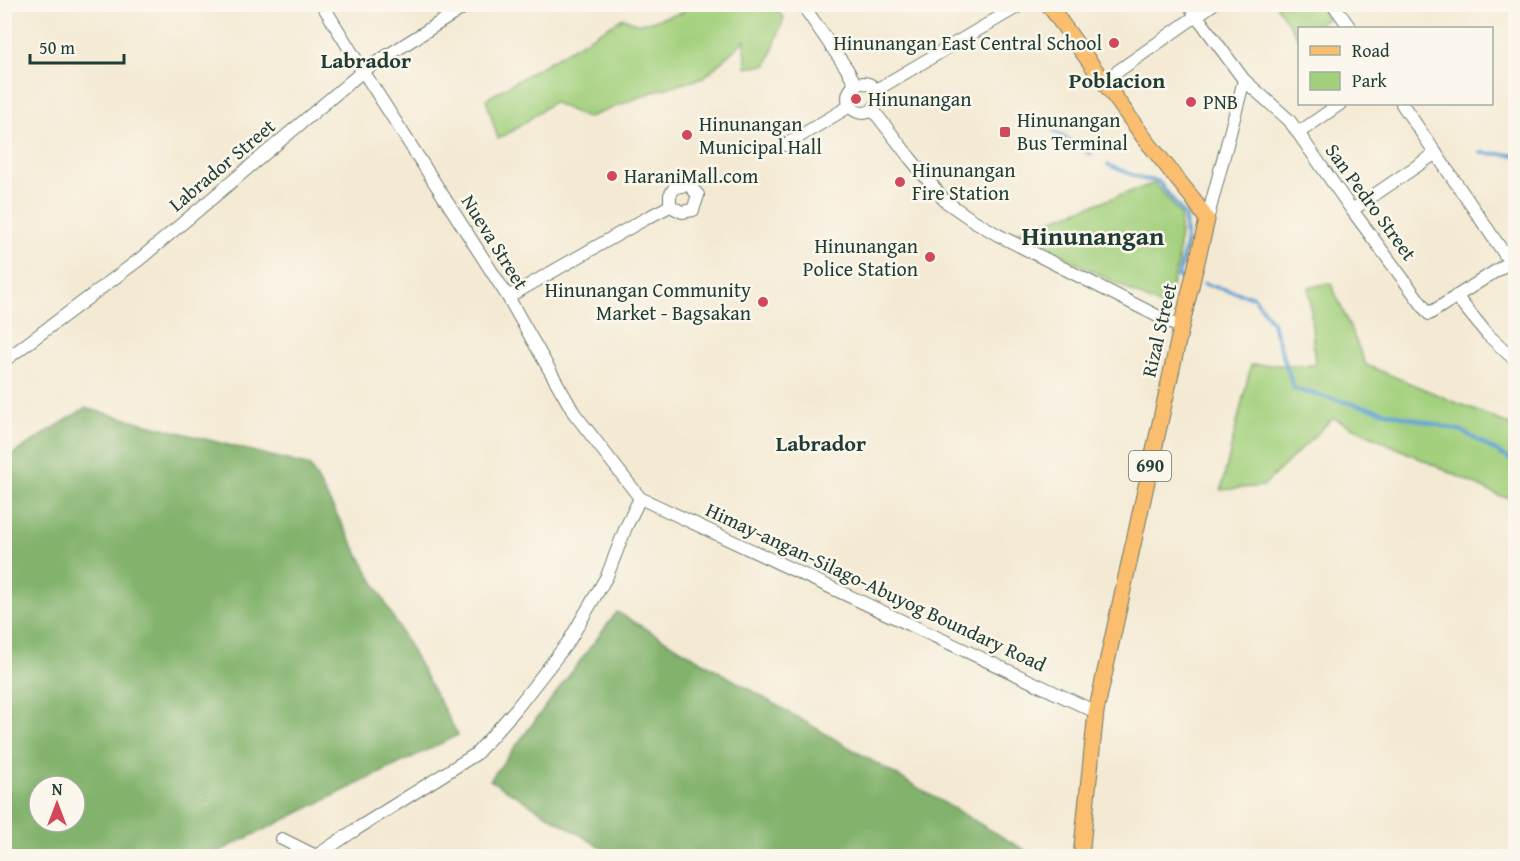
<svg xmlns="http://www.w3.org/2000/svg" width="1520" height="861" font-family="'Gentium Book Plus',serif">
	<rect width="100%" height="100%" fill="#fbf7ec"/>
	<filter id="ink" filterUnits="userSpaceOnUse"><feTurbulence type="fractalNoise" baseFrequency=".0167" numOctaves="2"/><feDisplacementMap in="SourceGraphic" scale="12" xChannelSelector="R" yChannelSelector="G"/><feConvolveMatrix kernelMatrix="1 2 1 2 8 2 1 2 1" color-interpolation-filters="sRGB"/></filter>
	<filter id="wash" filterUnits="userSpaceOnUse"><feTurbulence type="fractalNoise" baseFrequency=".008" numOctaves="4" result="noise"/><feDisplacementMap in="SourceGraphic" scale="24" xChannelSelector="R" yChannelSelector="G"/><feGaussianBlur stdDeviation="1.35" result="paint"/><feColorMatrix in="noise" values="0 0 0 0 0 0 0 0 0 0 0 0 0 0 0 0 0 1.4 0 .05"/><feComposite in="paint" operator="in"/></filter>
	<g filter="url(#wash)">
		<rect width="100%" height="100%" fill="#f4ead4"/>
		<!-- green -->
		<path fill="#a3d07d" stroke="#618658" stroke-width="1.5" d="M 771,4 L 784,18 L 767,65 L 746,68 L 745,40 L 703,78 L 655,91 L 587,118 L 553,102 L 514,130 L 498,139 L 486,99 L 623,18 L 639,24 L 682,13 L 687,5 Z
			M 1276,5 L 1318,5 L 1328,18 L 1312,28 L 1300,28 L 1298,38 Z
			M 1155,183 L 1181,216 L 1178,263 L 1166,309 L 1017,232 Z
			M 1331,283 L 1366,365 L 1515,427 L 1515,499 L 1500,496 L 1333,418 L 1263,486 L 1221,490 L 1251,365 L 1315,365 L 1309,287 Z"/>
		<!-- forest -->
		<path fill="#82b26c" stroke="#507850" stroke-width="1.5" fill-rule="evenodd" d="M 85,408 L 310,466 L 458,735 L 210,856 L 5,856 L 5,459 ZM 39,786 L 75,786 L 75,822 L 39,822 Z
			M 617,612 L 1035,856 L 615,856 L 490,780 Z"/>
		<g fill="none" stroke-linecap="round" stroke-linejoin="round">
			<!-- stream -->
			<path stroke="#5fa1d2" stroke-width="4" d="M 1054,131 L 1091,154
				M 1481,153 L 1516,155
				M 1108,165 L 1143,179 L 1158,181 L 1185,216 L 1186,245 L 1178,277 L 1182,278
				M 1204,284 L 1254,297 L 1272,322 L 1294,389 L 1462,431 L 1516,463"/>
		</g>
	</g>
	<g filter="url(#ink)">
		<g fill="none" stroke-linecap="round" stroke-linejoin="round">
			<!-- minor casing -->
			<g stroke="#6a7a6c" stroke-width="14">
				<path id="minor" d="M 322,4 L 363,71 L 508,297 L 574,413 L 640,498 L 1096,712
					M 802,4 L 847,69 L 856,85
					M 1188,4 L 1244,80 L 1289,120 L 1352,210 L 1429,314 L 1516,258
					M 1333,4 L 1350,28
					M 1104,81 L 1213,4
					M848 98a15 15 0 1 1 30 0a15 15 0 1 1-30 0Z
					M 876,90 L 1022,4
					M 1402,104 L 1510,262
					M 873,110 L 910,158 L 945,201 L 971,219 L 998,235 L 1181,328
					M 1298,133 L 1340,104
					M 785,145 L 850,106
					M 689,185 L 698,195 L 693,210 L 682,212 L 670,206 L 670,195 L 675,187 Z
					M 1352,210 L 1436,153
					M 1207,220 L 1244,80
					M 1456,296 L 1487,334 L 1516,361
					M 508,297 L 645,219 L 670,206
					M 4,361 L 140,259 L 363,71 L 469,4
					M 282,839 L 316,856 L 355,830 L 476,754 L 516,709 L 569,641 L 607,576 L 626,527 L 640,498"/>
			</g>
			<!-- major casing -->
			<g stroke="#6a7a6c" stroke-width="17">
				<path id="major" d="M 1048,4 L 1145,139 L 1194,200 L 1207,220 L 1181,328 L 1096,712 L 1081,856"/>
			</g>
			<!-- minor -->
			<use href="#minor" stroke="#fff" stroke-width="12"/>
			<!-- major -->
			<use href="#major" stroke="#fbbd6e" stroke-width="15"/>
		</g>
	</g>
	<!-- markers -->
	<g fill="#d1495b" stroke="#fbf7ec" stroke-width="2">
		<circle cx="1114" cy="43" r="6"/>
		<circle cx="856" cy="99" r="6"/>
		<circle cx="1191" cy="102" r="6"/>
		<rect x="999" y="126" width="12" height="12" rx="3"/>
		<circle cx="687" cy="135" r="6"/>
		<circle cx="612" cy="176" r="6"/>
		<circle cx="900" cy="182" r="6"/>
		<circle cx="930" cy="257" r="6"/>
		<circle cx="763" cy="302" r="6"/>
	</g>
	<g text-anchor="middle" stroke-width="5" stroke-linejoin="round" paint-order="stroke">
		<!-- shield labels -->
		<rect fill="#fbf7ec" stroke="#61756b" stroke-width="1.5" x="1129" y="451" width="42" height="30" rx="4.5"/>
		<g font-size="18" font-weight="bold" fill="#1f3d34">
			<text x="1150" y="472">690</text>
		</g>
		<!-- poi labels -->
		<g font-size="20" fill="#1f3d34" stroke="#fbf7ec" text-anchor="start">
			<text x="1102" y="50" text-anchor="end">Hinunangan East Central School</text>
			<text x="868" y="106">Hinunangan</text>
			<text x="1203" y="109">PNB</text>
			<text x="1017" y="127">Hinunangan<tspan x="1017" dy="23">Bus Terminal</tspan></text>
			<text x="699" y="131">Hinunangan<tspan x="699" dy="23">Municipal Hall</tspan></text>
			<text x="912" y="177">Hinunangan<tspan x="912" dy="23">Fire Station</tspan></text>
			<text x="624" y="183">HaraniMall.com</text>
			<text x="918" y="253" text-anchor="end">Hinunangan<tspan x="918" dy="23">Police Station</tspan></text>
			<text x="751" y="297" text-anchor="end">Hinunangan Community<tspan x="751" dy="23">Market - Bagsakan</tspan></text>
		</g>
		<!-- street labels -->
		<g font-size="20" fill="#1f3d34" stroke="#fbf7ec">
			<text transform="translate(222 165) rotate(-40)" y="7">Labrador Street</text>
			<text transform="translate(1371 202) rotate(54)" y="7">San Pedro Street</text>
			<text transform="translate(495 242) rotate(58)" y="7">Nueva Street</text>
			<text transform="translate(1159 330) rotate(-77)" y="7">Rizal Street</text>
			<text transform="translate(876 587) rotate(25)" y="7">Himay-angan-Silago-Abuyog Boundary Road</text>
		</g>
		<!-- quarter labels -->
		<g font-size="22" font-weight="bold" fill="#1f3d34" stroke="#fbf7ec">
			<text x="366" y="68">Labrador</text>
			<text x="1117" y="88">Poblacion</text>
			<text x="821" y="451">Labrador</text>
		</g>
		<!-- district labels -->
		<g font-size="26" font-weight="bold" fill="#1f3d34" stroke="#fbf7ec">
			<text x="1093" y="245">Hinunangan</text>
		</g>
	</g>
	<!-- margin -->
	<rect width="1520" height="861" fill="none" stroke="#fbf7ec" stroke-width="24"/>
	<!-- legend -->
	<rect x="1298" y="27" width="195" height="78" fill="#fbf7ec" stroke="#a3ada2" stroke-width="1.5"/>
	<rect x="1310" y="46" width="30" height="9" fill="#fbbd6e" stroke="#a3ada2" stroke-width="1.5"/>
	<text x="1352" y="57" font-size="18" fill="#1f3d34">Road</text>
	<rect x="1310" y="72" width="30" height="18" fill="#a3d07d" stroke="#a3ada2" stroke-width="1.5"/>
	<text x="1352" y="87" font-size="18" fill="#1f3d34">Park</text>
	<!-- north arrow -->
	<g transform="translate(57 804)"><circle r="28" fill="#fbf7ec" stroke="#a3ada2" stroke-width="1.5"/>
	<path d="M0-4.5L10 22L0 15L-10 22Z" fill="#d1495b"/>
	<text y="-9" font-size="16" font-weight="bold" text-anchor="middle" fill="#1f3d34">N</text>
	</g>
	<!-- scale -->
	<path d="M30 54v9h94v-9" fill="none" stroke="#1f3d34" stroke-width="3"/>
	<text x="39" y="54" font-size="18" fill="#1f3d34" stroke="#fbf7ec" stroke-width="4.5" paint-order="stroke">50 m</text>
</svg>
